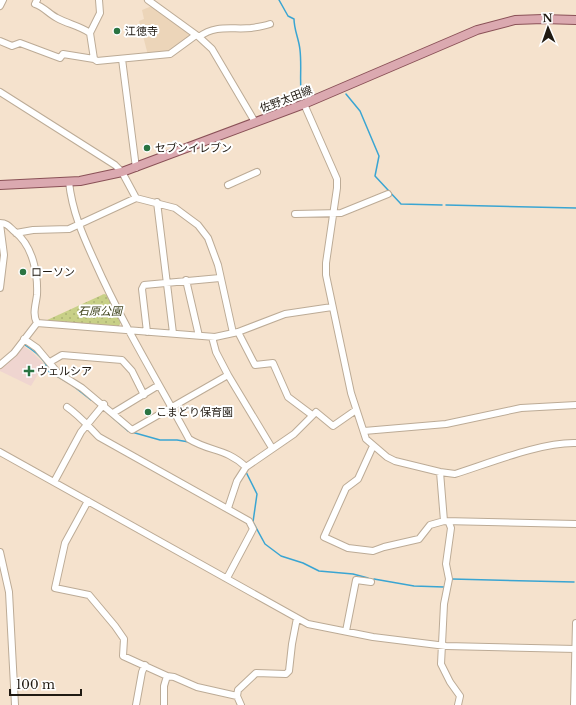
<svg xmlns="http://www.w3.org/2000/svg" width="576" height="705" font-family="'Libre Baskerville','Noto Sans JP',serif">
	<defs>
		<pattern id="grass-dots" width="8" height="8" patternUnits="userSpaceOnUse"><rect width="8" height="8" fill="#c8d087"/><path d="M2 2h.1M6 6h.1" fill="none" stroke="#acb274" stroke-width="1.8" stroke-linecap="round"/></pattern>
	</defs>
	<rect width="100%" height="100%" fill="#f5e2cd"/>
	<!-- commercial -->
	<path fill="#efd5d0" d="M 23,346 L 32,352 L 44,364 L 31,386 L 0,371 L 0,368 Z"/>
	<!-- built -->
	<path fill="#ecd5b9" d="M 152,6 L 191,35 L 173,50 L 148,55 L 139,21 L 144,19 L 142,10 Z"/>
	<!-- grass -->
	<path fill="url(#grass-dots)" d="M 104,294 L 107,295 L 121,322 L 119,326 L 45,321 Z"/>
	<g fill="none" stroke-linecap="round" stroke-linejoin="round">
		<!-- stream -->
		<path stroke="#3aa5d2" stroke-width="1.5" d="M 279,0 L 288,16 L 294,19 C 294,30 299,39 300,50 C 302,67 299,84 302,101
			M 346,94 L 360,111 L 379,156 L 375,176 L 401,204 L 442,205
			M 306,99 L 328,90
			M 446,205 L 576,208
			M 25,345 C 34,351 47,360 48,371 L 69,383
			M 72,385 L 91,400
			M 112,417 L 128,431 L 160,440 L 177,440 L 189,442
			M 246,472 L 257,494 L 253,522 L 265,544 L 281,556 L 303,563 L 319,571 L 353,574 L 368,578
			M 374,579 L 414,586 L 444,587
			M 452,579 L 574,582"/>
		<!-- minor casing -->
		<g stroke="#bcab96" stroke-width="8">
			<path id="minor" d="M 37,0 L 35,4 C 44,7 49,14 57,18 C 68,24 80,26 90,33
				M 99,0 L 100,13 L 90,33 L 94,59 L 97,61 L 170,54 L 196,35
				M 148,0 L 199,37 L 212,49 L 255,122
				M 0,6 L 3,0
				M 199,37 C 216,24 233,30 251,28 C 258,27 264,26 270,24
				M 0,41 L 12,46 L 20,43 L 60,58 L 63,54 L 94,59
				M 122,59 L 136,168
				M 0,92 L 115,165 L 122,172 L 136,198
				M 304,104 L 337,179 L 337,188 L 326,263 L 326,275 L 351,393 L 366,439 L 387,457 L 395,461 L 440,472 L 455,474 C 490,463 541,442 576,443
				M 69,182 C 72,211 83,236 95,262 C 122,323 157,380 189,439 C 210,452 226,448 246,467
				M 228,185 L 257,172
				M 157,202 L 173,333
				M 295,214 L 341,213 L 388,194
				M 0,223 C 8,223 10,228 15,232 C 33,246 38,274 37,295 C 36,304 32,314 37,323
				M 0,224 L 4,255 L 0,288
				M 16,233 L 33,230 L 69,229 L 136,198 L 175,208 L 198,225 L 208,238 L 218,265 L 233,333
				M 186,280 L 199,336
				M 147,332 L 142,289 L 144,285 L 220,278
				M 238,332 L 255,365 L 273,363 L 288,397 L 312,415
				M 24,339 L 37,348 L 58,373 L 82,388 L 132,430 L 228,375 L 216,352 L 212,337
				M 50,362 L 62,355 L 122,360 L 132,371 L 144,395
				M 0,365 L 14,353 L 37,323 L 215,337 L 238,332 L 285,314 L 332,307
				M 228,375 L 272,448
				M 67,407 C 80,416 88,426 99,437 L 249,521 L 253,529 L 227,578
				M 113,413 L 159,385
				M 364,431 L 446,424 L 521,408 L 576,405
				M 373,446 L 358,479 L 346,488 L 324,537 L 348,548 L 373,551 L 384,547 L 419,539 L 430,525 L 444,521 L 576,524
				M 0,452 L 308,624 L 373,637 L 446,646 L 576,649
				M 440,472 L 444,521
				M 54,482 L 81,432 L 104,404
				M 88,501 L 65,543 L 55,588 L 89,595 L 115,626 L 124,639 L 123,656 L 167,676
				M 228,508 L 237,481 L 246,467 L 294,434 L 316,412 L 333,426 L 356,410
				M 449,523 L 451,528 L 446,564 L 449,579 L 444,604 L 441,664 L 450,682 L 460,696 L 458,705
				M 0,552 L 9,592 L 15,705
				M 346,631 L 356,580 L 371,582
				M 136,705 L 142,672 L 145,665
				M 164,705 L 164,686 L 167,676 L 174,677 L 197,687 L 237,696
				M 241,705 L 237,696 L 238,690 L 256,673 L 286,674 L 289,671 L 292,644 L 297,618
				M 574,705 L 576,623"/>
		</g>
		<!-- major casing -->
		<g stroke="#8a5157" stroke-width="10">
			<path id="major" d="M 0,185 L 80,181 L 122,172 L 304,104 L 477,30 L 515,20 L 543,19 L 576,20"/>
		</g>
		<!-- minor -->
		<use href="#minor" stroke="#fff" stroke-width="6"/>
		<!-- major -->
		<use href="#major" stroke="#dba9b0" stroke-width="8"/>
	</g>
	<!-- markers -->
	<g fill="#2a7442" stroke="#fff" stroke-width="1.5">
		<circle cx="117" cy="31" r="4"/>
		<circle cx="147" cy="148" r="4"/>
		<circle cx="23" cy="272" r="4"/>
		<path d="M27 365h4v4h4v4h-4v4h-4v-4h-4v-4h4z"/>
		<circle cx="148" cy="412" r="4"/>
	</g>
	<g text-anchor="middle" stroke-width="4" stroke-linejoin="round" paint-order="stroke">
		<!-- poi labels -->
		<g font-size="11" fill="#201a12" stroke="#fff" text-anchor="start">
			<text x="125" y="35">江徳寺</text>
			<text x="155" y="152">セブンイレブン</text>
			<text x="31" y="276">ローソン</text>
			<text x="37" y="375">ウェルシア</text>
			<text x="156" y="416">こまどり保育園</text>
		</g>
		<!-- street labels -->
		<g font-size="11" fill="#201a12" stroke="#fff">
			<text transform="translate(286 99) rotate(-21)" y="4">佐野太田線</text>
		</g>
		<!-- park labels -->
		<g font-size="11" font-style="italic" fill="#3f431c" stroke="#fff">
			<text x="100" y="315">石原公園</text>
		</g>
	</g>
	<!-- north arrow -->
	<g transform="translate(548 28) rotate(358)" stroke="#ffffff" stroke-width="3" paint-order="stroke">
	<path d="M0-3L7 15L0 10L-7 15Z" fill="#201a12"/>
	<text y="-6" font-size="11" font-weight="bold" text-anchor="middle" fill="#201a12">N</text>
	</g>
	<!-- scale -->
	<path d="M10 689v6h71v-6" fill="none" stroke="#201a12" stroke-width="2"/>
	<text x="16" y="689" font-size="12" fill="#201a12" stroke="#ffffff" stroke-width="3" paint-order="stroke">100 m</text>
</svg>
